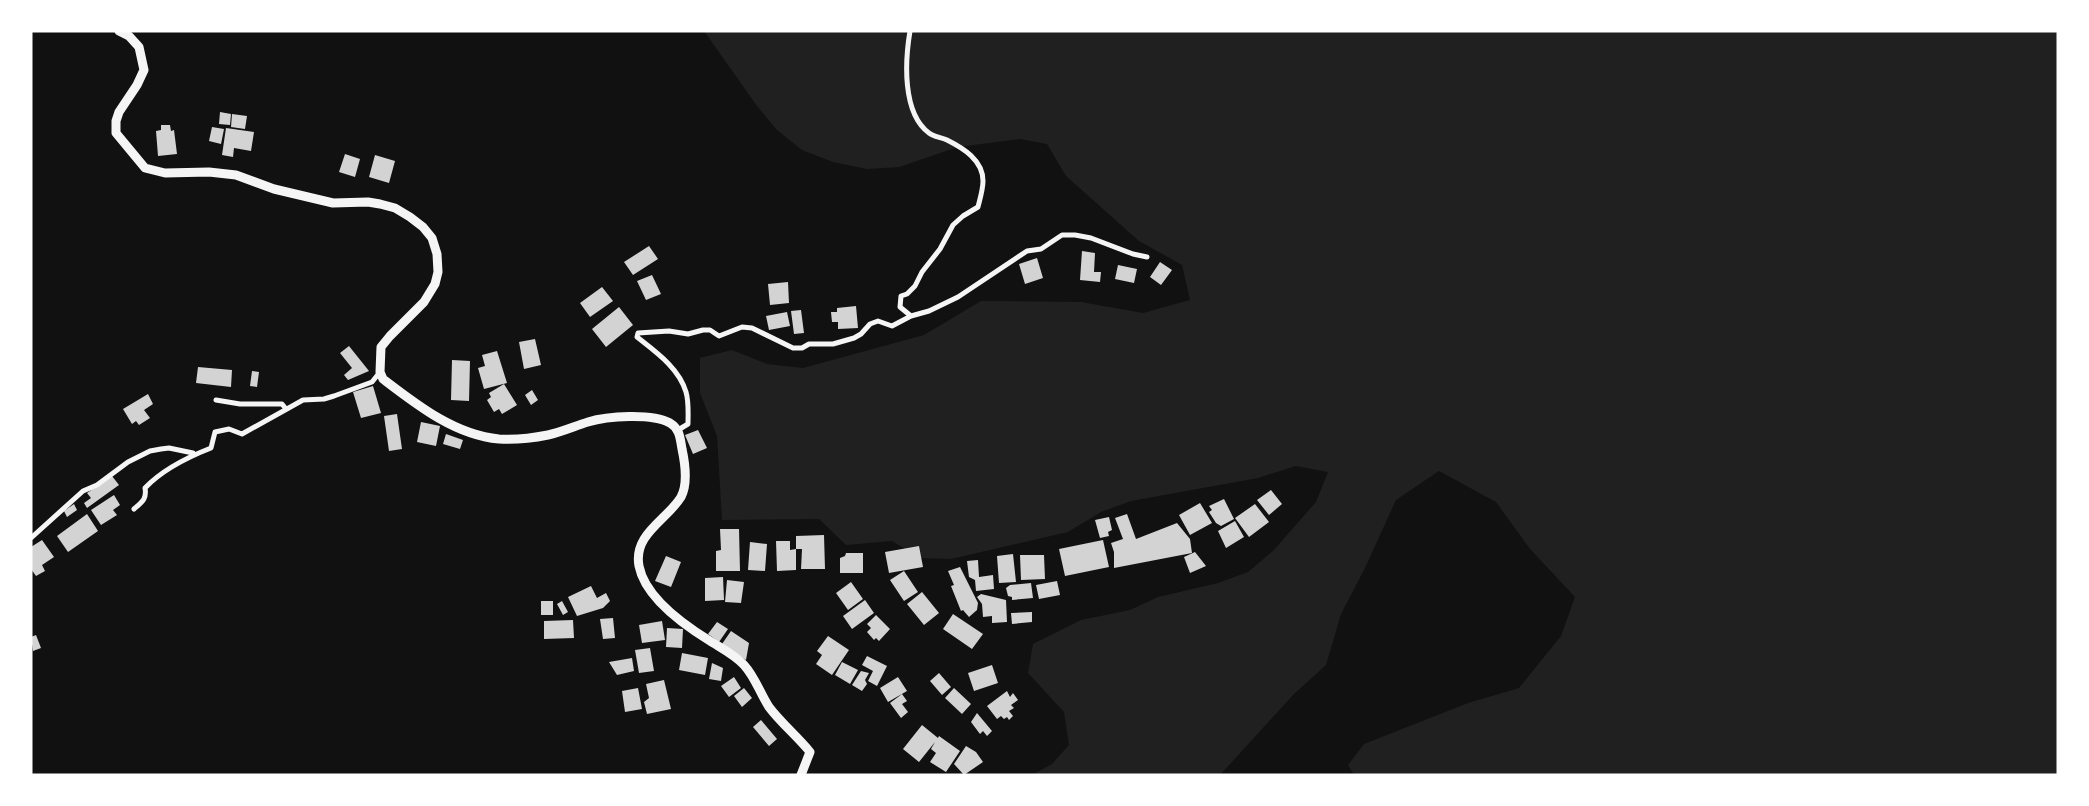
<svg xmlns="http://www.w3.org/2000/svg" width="2089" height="806" font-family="Literata,serif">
	<rect width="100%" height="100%" fill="#111"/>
	<!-- green -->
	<path fill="#202020" d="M 704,31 L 2058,31 L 2058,775 L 1354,775 L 1348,765 L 1364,744 L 1468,703 L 1519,688 L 1561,636 L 1575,597 L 1530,549 L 1496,502 L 1439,471 L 1396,500 L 1365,568 L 1341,614 L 1326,665 L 1294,694 L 1220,775 L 1032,775 L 1052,764 L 1069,745 L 1064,712 L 1028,673 L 1033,644 L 1081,620 L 1130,610 L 1158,597 L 1218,583 L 1248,572 L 1273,551 L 1316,502 L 1328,472 L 1296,466 L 1258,478 L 1131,501 L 1101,512 L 1068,532 L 951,559 L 920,558 L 892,541 L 846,545 L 819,519 L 722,520 L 717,436 L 700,393 L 700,358 L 732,350 L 767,364 L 803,368 L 924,335 L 981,301 L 1081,302 L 1143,313 L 1190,300 L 1182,265 L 1139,241 L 1112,217 L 1066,176 L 1047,144 L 1020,139 L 958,147 L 899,167 L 867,169 L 833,162 L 802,150 L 777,130 L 757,106 Z"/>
	<!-- building -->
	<path fill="#d3d3d3" d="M 220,112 L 231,114 L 230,125 L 219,124 Z
		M 232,114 L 247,116 L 245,129 L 231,127 Z
		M 161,125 L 170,125 L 171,131 L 174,130 L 177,154 L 158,156 L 156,131 L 161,130 Z
		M 212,127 L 224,129 L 221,144 L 209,141 Z
		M 226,128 L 254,132 L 251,151 L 234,148 L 233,157 L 222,155 Z
		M 345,154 L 360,159 L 355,177 L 339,172 Z
		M 375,155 L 395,161 L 389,183 L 369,177 Z
		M 649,246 L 658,259 L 633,275 L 624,262 Z
		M 1082,251 L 1095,253 L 1094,272 L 1101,272 L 1100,282 L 1080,280 Z
		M 1037,258 L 1043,278 L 1025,284 L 1019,264 Z
		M 1160,262 L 1172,270 L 1161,285 L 1150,277 Z
		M 1118,265 L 1137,269 L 1134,283 L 1115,279 Z
		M 652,275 L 661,294 L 646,300 L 637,281 Z
		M 788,282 L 789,303 L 770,305 L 768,284 Z
		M 602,287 L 613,301 L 590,317 L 580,303 Z
		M 856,306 L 858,328 L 838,329 L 838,322 L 832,322 L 831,312 L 837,312 L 837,308 Z
		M 619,307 L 633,325 L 606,347 L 592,329 Z
		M 801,310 L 804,333 L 794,334 L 791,311 Z
		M 787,312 L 790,326 L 769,330 L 766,316 Z
		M 535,339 L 541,365 L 524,369 L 519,342 Z
		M 349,346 L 369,371 L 348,380 L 344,375 L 352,368 L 340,353 Z
		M 497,351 L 507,383 L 484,389 L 478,368 L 485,366 L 482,355 Z
		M 452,360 L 470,361 L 469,401 L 451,400 Z
		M 198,367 L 232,370 L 231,387 L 196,383 Z
		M 252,371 L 259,372 L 257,387 L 250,386 Z
		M 504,384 L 517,405 L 502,414 L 499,409 L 494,412 L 487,400 L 491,397 L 489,393 Z
		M 373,386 L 381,413 L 361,418 L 353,392 Z
		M 532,390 L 538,400 L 531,405 L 525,395 Z
		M 148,394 L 153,404 L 144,410 L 150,418 L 139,425 L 136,421 L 132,424 L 123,409 Z
		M 397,414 L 402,449 L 389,451 L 384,416 Z
		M 421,422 L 440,426 L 436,446 L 417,442 Z
		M 698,430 L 707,448 L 693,454 L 685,435 Z
		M 446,434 L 463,440 L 460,449 L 443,444 Z
		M 112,476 L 119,485 L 87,508 L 84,503 L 91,498 L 87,493 Z
		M 1271,490 L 1282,504 L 1269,515 L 1257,500 Z
		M 114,495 L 120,505 L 113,510 L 117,515 L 101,525 L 91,510 Z
		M 1224,499 L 1234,519 L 1221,526 L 1216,523 L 1209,512 L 1212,510 L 1209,506 Z
		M 1200,503 L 1212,523 L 1190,535 L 1179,515 Z
		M 74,504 L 77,510 L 67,517 L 64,511 Z
		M 1255,504 L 1269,522 L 1249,537 L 1235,518 Z
		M 87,514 L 98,531 L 68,552 L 57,536 Z
		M 1127,514 L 1136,539 L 1177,523 L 1190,539 L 1192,553 L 1114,568 L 1114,552 L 1111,543 L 1123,539 L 1115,518 Z
		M 1109,517 L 1112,530 L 1108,532 L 1109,536 L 1100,538 L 1095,520 Z
		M 1235,521 L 1244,537 L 1226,548 L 1218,531 Z
		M 720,529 L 739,529 L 740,571 L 716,571 L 716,551 L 721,550 Z
		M 824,535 L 825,569 L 801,569 L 802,549 L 796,549 L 796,570 L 777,571 L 776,541 L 790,541 L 790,550 L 796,549 L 796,536 Z
		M 42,540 L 54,557 L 42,565 L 45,571 L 36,576 L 31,569 L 31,547 Z
		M 1103,540 L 1109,567 L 1065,576 L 1059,549 Z
		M 750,542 L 767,544 L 765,571 L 748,570 Z
		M 919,546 L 923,567 L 889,573 L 885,552 Z
		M 1195,552 L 1206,566 L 1190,573 L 1184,557 Z
		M 846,553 L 863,553 L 863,573 L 840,573 L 840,558 L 845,556 Z
		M 1013,554 L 1016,582 L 999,583 L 997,556 Z
		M 1020,555 L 1044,555 L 1045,579 L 1021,580 Z
		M 666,556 L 681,562 L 671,587 L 655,581 Z
		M 978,560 L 979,577 L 993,575 L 994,589 L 976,591 L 975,580 L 969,577 L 967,561 Z
		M 960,567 L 978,603 L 977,610 L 969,617 L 963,610 L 961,611 L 951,586 L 954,585 L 948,571 Z
		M 904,571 L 918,592 L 904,601 L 890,580 Z
		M 723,577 L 724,600 L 705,601 L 705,578 Z
		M 727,580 L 744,582 L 741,603 L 725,602 Z
		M 1057,581 L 1060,595 L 1039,599 L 1036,585 Z
		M 851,582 L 863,599 L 848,610 L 836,593 Z
		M 1031,583 L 1033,598 L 1012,600 L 1012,597 L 1008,596 L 1006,588 L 1010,585 Z
		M 591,586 L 597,598 L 606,593 L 610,601 L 603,608 L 577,616 L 568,597 Z
		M 922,592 L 939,613 L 924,625 L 907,604 Z
		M 981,594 L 1006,600 L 1007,622 L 992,623 L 992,616 L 983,617 L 982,604 L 977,597 Z
		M 865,600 L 874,613 L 852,629 L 843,616 Z
		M 541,601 L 553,601 L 553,615 L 541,615 Z
		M 562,601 L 568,612 L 563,615 L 557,604 Z
		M 1032,612 L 1032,622 L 1012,624 L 1011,613 Z
		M 953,614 L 983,634 L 972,649 L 943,629 Z
		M 876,615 L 890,629 L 879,641 L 876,638 L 874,640 L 867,632 L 871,628 L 867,624 Z
		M 613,618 L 615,638 L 603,639 L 600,619 Z
		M 573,620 L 574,638 L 544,639 L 544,621 Z
		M 662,621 L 665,640 L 642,643 L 639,625 Z
		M 717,622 L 728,629 L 719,642 L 708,634 Z
		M 667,628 L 683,629 L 682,648 L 666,647 Z
		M 731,631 L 749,643 L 746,660 L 722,644 Z
		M 36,635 L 41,648 L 33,651 L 31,637 Z
		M 828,636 L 849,650 L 832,675 L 816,664 L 822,655 L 817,651 Z
		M 650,648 L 654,671 L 639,673 L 635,650 Z
		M 682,653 L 708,658 L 705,675 L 679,670 Z
		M 867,656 L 887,666 L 877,686 L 868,681 L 873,671 L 862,665 Z
		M 632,658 L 634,671 L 617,675 L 609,662 Z
		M 842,662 L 858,670 L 850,684 L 835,675 Z
		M 712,663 L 723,668 L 721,681 L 709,679 Z
		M 992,665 L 998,683 L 974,691 L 968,673 Z
		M 861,671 L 869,673 L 865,680 L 867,684 L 862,691 L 852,685 Z
		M 939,673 L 951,687 L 942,695 L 930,681 Z
		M 734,677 L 741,688 L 729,697 L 721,686 Z
		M 898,677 L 907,691 L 888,702 L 880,688 Z
		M 664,680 L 671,709 L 647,714 L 644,702 L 649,698 L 646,684 Z
		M 638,688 L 642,709 L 625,712 L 622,691 Z
		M 744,688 L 752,698 L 742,707 L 734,696 Z
		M 954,688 L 971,704 L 962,714 L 945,698 Z
		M 1007,691 L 1010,697 L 1013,693 L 1018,700 L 1011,705 L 1014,708 L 1009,711 L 1013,716 L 1009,720 L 1007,717 L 1004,719 L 1001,716 L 997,719 L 987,706 Z
		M 902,694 L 907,701 L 902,704 L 908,712 L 901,718 L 890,703 Z
		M 977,713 L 992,731 L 987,736 L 983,731 L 980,734 L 971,722 Z
		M 761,720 L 777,739 L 769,746 L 753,727 Z
		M 922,725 L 938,738 L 939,736 L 960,751 L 946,772 L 930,762 L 936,753 L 931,749 L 935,742 L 919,762 L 903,749 Z
		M 966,746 L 976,752 L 983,762 L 964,775 L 954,764 Z"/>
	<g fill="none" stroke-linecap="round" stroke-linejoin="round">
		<!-- minor -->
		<path stroke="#f5f5f5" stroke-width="5" d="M 910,31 C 905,61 902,113 929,133 C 934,137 941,137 947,140 C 963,148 983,160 983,181 C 983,189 980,199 978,207 L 963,216 L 953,225 L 940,249 L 922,272 L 915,286 L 907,294 L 901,296 L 900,307 L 911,316
			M 216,400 L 240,404 L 282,404 L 286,409
			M 678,430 L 688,424 C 688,414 689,402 686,392 C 679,368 656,352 637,337 L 638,333 L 669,331 L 688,334 L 703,330 L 710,330 L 719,336 L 742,327 L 752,328 L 793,348 L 802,348 L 809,344 L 833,344 L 854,338 L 861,334 L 870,324 L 878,321 L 892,326 L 911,316 L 929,311 L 958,297 L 1027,251 L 1041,249 L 1062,235 L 1075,235 L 1091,238 L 1133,254 L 1147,257
			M 134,509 C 142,502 147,499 145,488 C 162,470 188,457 211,448 L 215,432 L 229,429 L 242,434 L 303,400 L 324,399 L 334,396 L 372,382 L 380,372
			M 31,538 L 83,491 L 97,485 L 128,462 L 150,451 L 161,449 L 169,448 L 193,453"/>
		<!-- tertiary -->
		<path stroke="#f5f5f5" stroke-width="9" d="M 119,31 L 129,36 L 139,47 L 144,70 L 137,85 L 119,112 L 116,121 L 116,133 L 145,168 L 165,173 L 209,172 L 236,175 L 274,189 L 333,203 L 368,202 L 380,204 L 395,208 L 410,217 L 423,227 L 432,238 L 437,254 L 438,272 L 435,284 L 424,302 L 390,336 L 381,347 L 380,372 L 383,379 C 417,405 455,435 499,439 C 515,440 533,438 548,435 C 562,432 575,426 588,422 C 607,416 652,413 670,423 C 680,429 680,438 682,449 C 685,463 688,484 681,497 C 667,520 633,534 639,566 C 645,597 684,625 710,641 C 721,648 735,655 744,665 C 755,677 760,693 769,707 C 781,723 797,736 810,752 L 801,775"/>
	</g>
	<!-- border -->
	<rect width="2089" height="806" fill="none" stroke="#ffffff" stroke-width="65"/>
</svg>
